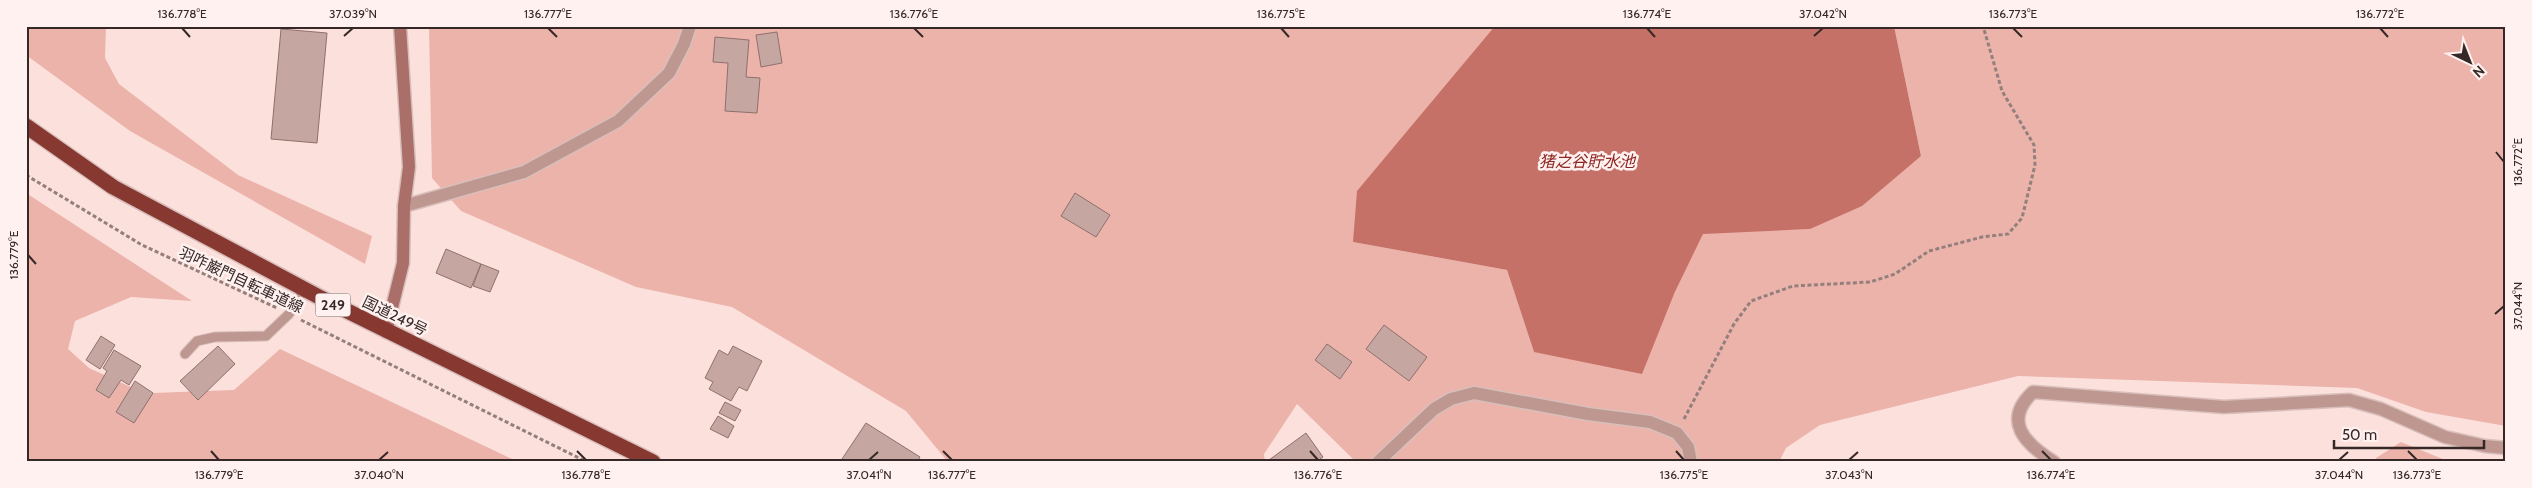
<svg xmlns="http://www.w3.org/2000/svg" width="2532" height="488" font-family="Cabin,'Noto Sans JP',sans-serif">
	<rect width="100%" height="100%" fill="#fce0dc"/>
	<!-- green -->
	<path fill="#ecb3ab" d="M 26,26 L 106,26 L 105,58 L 119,84 L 238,175 L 372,236 L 365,264 L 130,131 L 26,55 Z
		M 429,26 L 1495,26 L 1353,242 L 1507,270 L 1534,352 L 1674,294 L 1703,233 L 1810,229 L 1921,156 L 1894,26 L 2506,26 L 2506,426 L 2426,412 L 2357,388 L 2018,376 L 1820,425 L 1786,448 L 1779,462 L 1356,462 L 1297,404 L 1264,454 L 1265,462 L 948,462 L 906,411 L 732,307 L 636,287 L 461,211 L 432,178 Z
		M 26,193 L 192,301 L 131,297 L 75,321 L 68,349 L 89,368 L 144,393 L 153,393 L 234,390 L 280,349 L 512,459 L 511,462 L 26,462 Z
		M 2401,442 L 2450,462 L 2377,462 L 2376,458 Z"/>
	<!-- water -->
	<path fill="#c67167" d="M 1495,26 L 1894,26 L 1921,156 L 1862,206 L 1810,229 L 1703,234 L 1674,294 L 1642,374 L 1534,352 L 1507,270 L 1353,242 L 1357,191 Z"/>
	<!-- building -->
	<path fill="#c6a6a1" stroke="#8f706c" d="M 281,29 L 327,33 L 317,143 L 271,139 Z
		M 777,32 L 782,63 L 761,67 L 756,35 Z
		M 715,37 L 749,40 L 746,77 L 760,78 L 757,113 L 725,111 L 728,63 L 713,62 Z
		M 1075,193 L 1110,215 L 1096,237 L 1061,216 Z
		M 446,249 L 481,264 L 471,288 L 436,273 Z
		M 481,264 L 499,271 L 490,292 L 473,286 Z
		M 1384,325 L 1427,357 L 1409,381 L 1366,349 Z
		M 101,336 L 115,345 L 100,369 L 86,360 Z
		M 1327,344 L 1352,362 L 1340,379 L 1315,360 Z
		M 218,346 L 235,364 L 198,400 L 180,381 Z
		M 733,346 L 762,361 L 747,391 L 739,387 L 731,401 L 709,389 L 713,382 L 705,378 L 719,350 L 728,355 Z
		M 114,350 L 141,366 L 129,385 L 121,380 L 109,398 L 96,390 L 107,371 L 103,368 Z
		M 135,381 L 153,393 L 134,423 L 116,412 Z
		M 725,402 L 741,410 L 735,421 L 719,413 Z
		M 718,416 L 734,426 L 728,438 L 710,429 Z
		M 866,423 L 920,457 L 917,462 L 847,462 L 842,459 Z
		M 1306,433 L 1323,457 L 1316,462 L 1271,462 L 1269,460 Z"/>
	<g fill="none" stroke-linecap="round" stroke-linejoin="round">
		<!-- lane casing -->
		<g stroke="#d8bfbb" stroke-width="11">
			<path id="lane" d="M 185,354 L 197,341 L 215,337 L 266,336 L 289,314 L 304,289"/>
		</g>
		<!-- street casing -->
		<g stroke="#d8bfbb" stroke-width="15">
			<path id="street" d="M 404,206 L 524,172 L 618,121 L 669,73 L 684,44 L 690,26
				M 1378,462 L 1434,409 L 1451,399 L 1474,393 L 1588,414 L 1650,422 L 1677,433 L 1688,447 L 1691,462
				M 2054,462 C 2025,444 2002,421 2033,392 L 2224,407 L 2349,400 L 2381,409 L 2445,437 L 2485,446 L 2506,448"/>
		</g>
		<!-- secondary casing -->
		<g stroke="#d8bfbb" stroke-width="15">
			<path id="secondary" d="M 386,332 L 403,263 L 404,206 L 409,167 L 400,26"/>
		</g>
		<!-- highway casing -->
		<g stroke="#d8bfbb" stroke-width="18">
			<path id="highway" d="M 26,126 L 113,187 L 321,298 L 653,462"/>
		</g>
		<!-- path -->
		<path stroke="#937f7c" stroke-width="3" stroke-dasharray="4 2.5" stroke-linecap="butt" d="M 26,175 L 142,245 L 277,308
			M 301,320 L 587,462
			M 1684,419 L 1734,324 L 1751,301 L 1793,286 L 1870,282 L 1895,274 L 1929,251 L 1982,237 L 2008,234 L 2022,218 L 2035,165 L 2034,145 L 2002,91 L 1983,26"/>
		<!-- lane -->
		<use href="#lane" stroke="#bf9791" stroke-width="9"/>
		<!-- street -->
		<use href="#street" stroke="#bf9791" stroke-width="12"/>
		<!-- secondary -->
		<use href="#secondary" stroke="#a96f68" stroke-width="12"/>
		<!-- highway -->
		<use href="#highway" stroke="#873831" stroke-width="15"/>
	</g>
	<!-- ticks -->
	<path fill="none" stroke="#352826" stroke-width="2" d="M 182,28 L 190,37M 548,28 L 557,37M 914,28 L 923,37M 1281,28 L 1289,37M 1647,28 L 1655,37M 2013,28 L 2022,37M 2380,28 L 2388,37M 344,36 L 353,28M 1814,36 L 1823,28M 2496,152 L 2504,162M 28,255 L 36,264M 2495,314 L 2504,306M 211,451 L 219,460M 577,451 L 586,460M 943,451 L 952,460M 1310,451 L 1318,460M 1676,451 L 1684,460M 2042,451 L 2051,460M 2408,451 L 2417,460M 379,460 L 388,452M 869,460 L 878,452M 1849,460 L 1858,452M 2339,460 L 2348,452"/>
	<g text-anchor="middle" stroke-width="5" stroke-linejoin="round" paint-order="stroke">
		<!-- shield labels -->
		<rect fill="#fff1ef" stroke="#726462" stroke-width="1" x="315.5" y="293.5" width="35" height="23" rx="4"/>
		<g font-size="14" font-weight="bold" fill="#352826">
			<text x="333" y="310">249</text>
		</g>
		<!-- street labels -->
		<g font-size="15" fill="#352826" stroke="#fff1ef">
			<text transform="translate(241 280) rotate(25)" y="5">羽咋巌門自転車道線</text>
			<text transform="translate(395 316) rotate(26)" y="5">国道249号</text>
		</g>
		<!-- water labels -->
		<g font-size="16" font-style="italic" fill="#8d2521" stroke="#fff1ef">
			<text x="1587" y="167">猪之谷貯水池</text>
		</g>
	</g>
	<!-- border -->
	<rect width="2532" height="488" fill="none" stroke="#fff1ef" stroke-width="55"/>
	<!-- north arrow -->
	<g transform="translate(2470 62) rotate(137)" stroke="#fff1ef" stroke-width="4" paint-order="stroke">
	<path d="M0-4L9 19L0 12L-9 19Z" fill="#352826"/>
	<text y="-8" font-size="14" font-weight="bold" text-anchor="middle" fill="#352826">N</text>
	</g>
	<!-- scale -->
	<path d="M2334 440v8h150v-8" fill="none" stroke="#352826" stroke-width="2.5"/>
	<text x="2342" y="440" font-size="15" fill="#352826" stroke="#fff1ef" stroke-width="4" paint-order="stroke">50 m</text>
	<rect x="28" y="28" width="2476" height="432" fill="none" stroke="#352826" stroke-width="2"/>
	<g font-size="12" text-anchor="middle" fill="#352826">
		<text x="182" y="18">136.778°E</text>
		<text x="353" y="18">37.039°N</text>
		<text x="548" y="18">136.777°E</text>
		<text x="914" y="18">136.776°E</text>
		<text x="1281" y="18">136.775°E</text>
		<text x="1647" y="18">136.774°E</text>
		<text x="1823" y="18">37.042°N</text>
		<text x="2013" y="18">136.773°E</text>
		<text x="2380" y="18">136.772°E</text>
		<text transform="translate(2518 162) rotate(-90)" y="4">136.772°E</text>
		<text transform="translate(14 255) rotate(-90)" y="4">136.779°E</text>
		<text transform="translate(2518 306) rotate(-90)" y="4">37.044°N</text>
		<text x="219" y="479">136.779°E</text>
		<text x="379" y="479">37.040°N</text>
		<text x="586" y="479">136.778°E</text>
		<text x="869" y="479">37.041°N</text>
		<text x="952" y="479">136.777°E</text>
		<text x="1318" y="479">136.776°E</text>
		<text x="1684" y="479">136.775°E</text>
		<text x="1849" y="479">37.043°N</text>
		<text x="2051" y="479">136.774°E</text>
		<text x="2339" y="479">37.044°N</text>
		<text x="2417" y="479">136.773°E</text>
	</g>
</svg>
